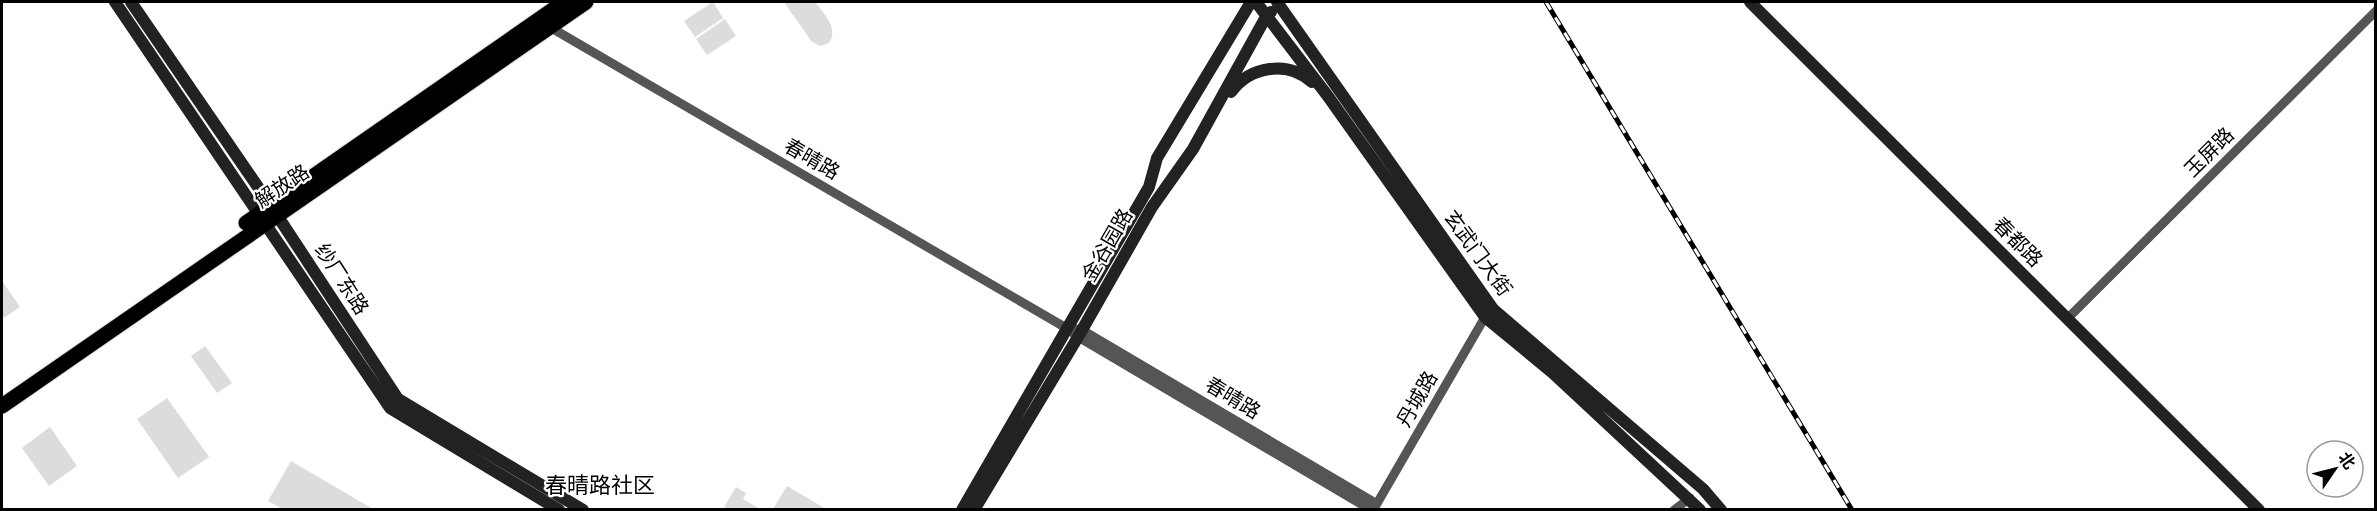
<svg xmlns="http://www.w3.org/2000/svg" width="2377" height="511" font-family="'Source Sans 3','Noto Sans SC',sans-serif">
	<rect width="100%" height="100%" fill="#fff"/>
	<!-- green -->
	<path fill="#dcdcdc" d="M 713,2 L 723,18 L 695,37 L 684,21 Z
		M 784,2 L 815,2 C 824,14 839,28 829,43 L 820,46 L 812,42 Z
		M 725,19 L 736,36 L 707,55 L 696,39 Z
		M 3,282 L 20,307 L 4,318 L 2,315 Z
		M 205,346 L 232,383 L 217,393 L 191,356 Z
		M 167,398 L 209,457 L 178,478 L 137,419 Z
		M 50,427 L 77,466 L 49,486 L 22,448 Z
		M 291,461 L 373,509 L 283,509 L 268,501 Z
		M 787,486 L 826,509 L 773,509 Z
		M 736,487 L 746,493 L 743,499 L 760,509 L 728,509 L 724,507 Z"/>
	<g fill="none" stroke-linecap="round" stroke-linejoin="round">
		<!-- primary casing -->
		<g stroke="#dbdbdb" stroke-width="17">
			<path id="primary" d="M 246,223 L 564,2
				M 2,406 L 586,2"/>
		</g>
		<!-- minor -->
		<path stroke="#555" stroke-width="9" d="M 548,26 L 1068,329 L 1078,337 L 1371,510
			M 2067,319 L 2376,11
			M 1076,329 L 1082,330 L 1377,504
			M 1375,507 L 1485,317 L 1490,312
			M 1674,510 L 1690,498"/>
		<!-- secondary -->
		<path stroke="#222" stroke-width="12" d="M 115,2 L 390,408 L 559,510
			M 131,2 L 271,206 L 398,399 L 583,510
			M 1256,2 L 1327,95 L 1485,317 L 1553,373 L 1700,510
			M 1277,2 L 1493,309 L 1703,489 L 1721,510
			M 1750,2 L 2259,510
			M 1231,92 C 1250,66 1288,60 1312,82
			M 962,510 L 1149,187 L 1157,158 L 1251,2
			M 974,510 L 1078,337 L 1152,207 L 1193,149 L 1267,15 L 1271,12"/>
		<!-- primary -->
		<use href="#primary" stroke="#000" stroke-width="15"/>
		<!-- rail casing -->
		<g stroke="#000" stroke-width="5">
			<path id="rail" d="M 1546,2 L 1852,510"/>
		</g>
		<!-- rail -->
		<use href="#rail" stroke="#fff" stroke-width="3" stroke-dasharray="9" stroke-linecap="butt"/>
	</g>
	<g text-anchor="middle" stroke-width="4.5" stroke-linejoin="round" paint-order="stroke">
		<!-- street labels -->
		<g font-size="20" fill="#000" stroke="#fff">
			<text transform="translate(2209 152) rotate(-45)" y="7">玉屏路</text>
			<text transform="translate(812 159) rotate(30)" y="7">春晴路</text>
			<text transform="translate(282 186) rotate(-34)" y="7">解放路</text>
			<text transform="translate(2018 242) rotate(45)" y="7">春都路</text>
			<text transform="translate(1107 245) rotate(-60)" y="7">金谷园路</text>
			<text transform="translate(1478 253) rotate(54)" y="7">玄武门大街</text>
			<text transform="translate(342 279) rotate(57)" y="7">纱厂东路</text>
			<text transform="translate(1233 398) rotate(31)" y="7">春晴路</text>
			<text transform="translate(1417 399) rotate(-60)" y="7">丹城路</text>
		</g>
		<!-- quarter labels -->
		<g font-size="22" fill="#000" stroke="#fff">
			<text x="600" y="493">春晴路社区</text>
		</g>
	</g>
	<!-- border -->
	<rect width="2377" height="511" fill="none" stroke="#000000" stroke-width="6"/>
	<!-- north arrow -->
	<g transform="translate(2335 469) rotate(55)"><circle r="28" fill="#ffffff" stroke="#999999" stroke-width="1.5"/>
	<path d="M0-4.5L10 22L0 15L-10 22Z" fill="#000000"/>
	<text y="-9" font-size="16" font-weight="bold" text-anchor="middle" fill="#000000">北</text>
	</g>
</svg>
